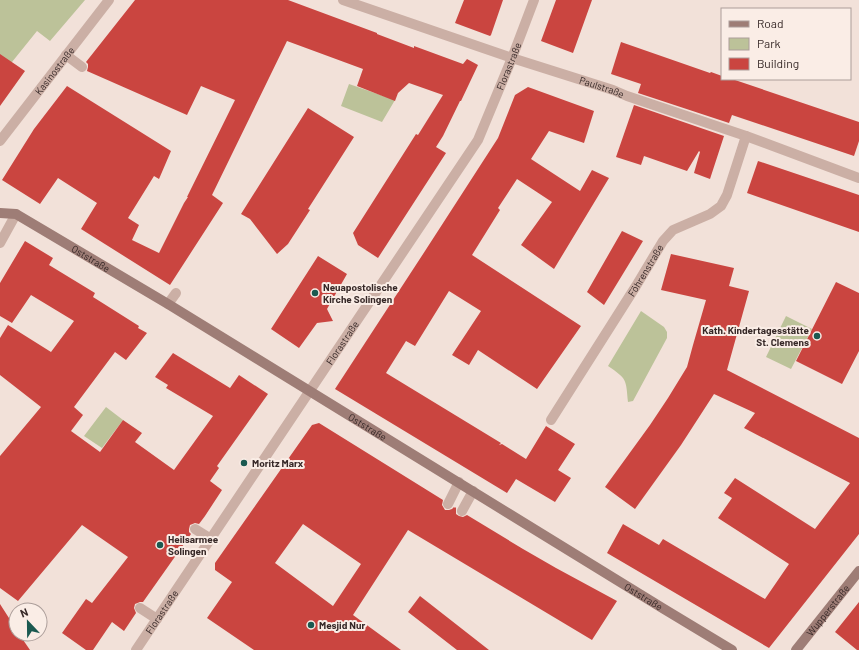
<svg xmlns="http://www.w3.org/2000/svg" width="859" height="650" font-family="Barlow,sans-serif">
	<rect width="100%" height="100%" fill="#f2e1d9"/>
	<!-- green -->
	<path fill="#bcc299" d="M 0,0 L 85,0 L 50,41 L 37,31 L 12,62 L 0,100 Z
		M 349,84 L 395,100 L 382,122 L 341,106 Z
		M 641,311 L 664,327 L 667,332 L 667,338 L 633,401 L 628,402 C 626,379 627,379 608,366 Z
		M 786,316 L 812,329 L 791,369 L 766,357 Z
		M 106,407 L 123,420 L 102,448 L 84,436 Z"/>
	<!-- building -->
	<path fill="#ca4540" fill-rule="evenodd" d="M 135,0 L 288,0 L 377,33 L 377,34 L 414,48 L 414,46 L 463,64 L 467,59 L 478,65 L 461,101 L 460,101 L 443,136 L 436,147 L 446,153 L 378,258 L 358,245 L 353,233 L 416,134 L 418,135 L 443,95 L 409,83 L 398,93 L 395,101 L 357,86 L 363,69 L 287,41 L 212,195 L 223,203 L 170,285 L 81,229 L 97,203 L 58,178 L 40,204 L 2,180 L 34,129 L 67,86 L 171,151 L 159,179 L 154,176 L 128,218 L 139,225 L 132,240 L 159,253 L 184,203 L 188,197 L 187,197 L 235,100 L 201,86 L 187,115 L 87,71 L 88,67 L 88,64 L 86,62 Z
		M 464,0 L 503,0 L 491,35 L 490,36 L 455,23 Z
		M 556,0 L 592,0 L 573,53 L 541,41 Z
		M 621,42 L 710,73 L 711,72 L 722,76 L 722,79 L 732,79 L 859,122 L 859,141 L 854,156 L 732,115 L 729,123 L 638,93 L 641,84 L 611,74 Z
		M 0,54 L 25,71 L 0,106 Z
		M 528,87 L 594,111 L 584,143 L 549,131 L 531,159 L 580,191 L 592,170 L 609,178 L 554,269 L 521,245 L 552,202 L 517,179 L 498,208 L 500,210 L 472,255 L 581,326 L 537,389 L 478,350 L 469,365 L 452,355 L 481,311 L 449,291 L 415,346 L 406,341 L 386,373 L 501,443 L 499,445 L 502,444 L 526,459 L 546,426 L 575,444 L 558,470 L 571,478 L 555,502 L 516,479 L 507,493 L 335,389 L 425,251 L 498,138 L 515,95 Z
		M 634,105 L 724,136 L 710,179 L 694,173 L 700,152 L 699,151 L 687,171 L 644,156 L 641,165 L 616,157 Z
		M 308,108 L 354,137 L 308,209 L 310,210 L 288,244 L 277,254 L 250,219 L 241,214 Z
		M 758,161 L 859,195 L 859,232 L 747,193 Z
		M 622,231 L 643,241 L 604,305 L 587,292 Z
		M 25,241 L 53,258 L 49,265 L 95,293 L 93,297 L 139,326 L 138,328 L 147,333 L 126,360 L 115,352 L 74,407 L 83,415 L 71,431 L 100,452 L 123,420 L 142,433 L 135,442 L 174,470 L 213,416 L 166,388 L 168,385 L 155,377 L 173,353 L 230,388 L 239,375 L 268,394 L 217,466 L 219,468 L 210,481 L 222,490 L 205,516 L 199,524 L 195,523 L 190,525 L 189,529 L 189,532 L 191,534 L 143,602 L 140,602 L 135,604 L 134,608 L 136,613 L 124,631 L 112,622 L 93,650 L 86,650 L 62,633 L 86,599 L 92,603 L 128,557 L 82,525 L 18,601 L 0,588 L 0,456 L 41,407 L 0,375 L 0,338 L 8,325 L 51,352 L 74,321 L 31,295 L 12,323 L 0,316 L 0,283 Z
		M 671,254 L 734,268 L 729,286 L 749,291 L 727,370 L 859,438 L 859,534 L 769,648 L 607,553 L 623,524 L 659,545 L 663,539 L 765,599 L 789,564 L 718,518 L 732,498 L 724,493 L 735,478 L 815,529 L 850,483 L 744,428 L 755,413 L 714,394 L 681,445 L 635,509 L 605,487 L 650,425 L 668,398 L 687,367 L 693,345 L 706,300 L 661,290 Z
		M 318,256 L 347,274 L 327,309 L 333,321 L 317,323 L 299,348 L 271,329 Z
		M 836,282 L 859,293 L 859,351 L 842,384 L 796,361 Z
		M 319,423 L 443,500 L 442,505 L 445,510 L 449,510 L 452,509 L 454,507 L 455,508 L 456,507 L 456,514 L 459,516 L 463,517 L 467,515 L 523,549 L 556,568 L 617,601 L 592,640 L 408,530 L 353,615 L 401,650 L 254,650 L 207,618 L 232,582 L 215,570 L 215,563 L 312,425 ZM 303,524 L 361,564 L 333,606 L 275,563 Z
		M 420,596 L 489,650 L 457,650 L 408,612 Z
		M 859,602 L 859,650 L 857,650 L 835,632 Z
		M 0,604 L 16,629 L 16,634 L 19,634 L 30,650 L 0,650 Z"/>
	<g fill="none" stroke-linecap="round" stroke-linejoin="round">
		<!-- lane -->
		<path stroke="#cbafa5" stroke-width="10" d="M 66,55 L 82,67
			M 168,304 L 176,293
			M 448,504 L 459,482
			M 462,511 L 473,491
			M 195,529 L 211,539
			M 140,608 L 157,619"/>
		<!-- street -->
		<g stroke="#cbafa5" stroke-width="10">
			<path id="s1" d="M 343,0 L 512,58 L 613,90 L 627,96 L 746,136 L 859,178"/>
			<path id="s2" d="M 0,141 L 109,0"/>
			<path d="M 0,243 L 16,214"/>
			<path id="s3" d="M 551,420 L 636,286 L 663,241 L 673,230 L 710,214 L 721,206 L 727,195 L 746,136"/>
			<path id="s4" d="M 136,650 L 478,140 L 512,58 L 534,0"/>
		</g>
		<!-- secondary -->
		<g stroke="#9e7d76" stroke-width="10">
			<path id="s5" d="M 0,213 L 16,214 L 168,304 L 664,609 L 732,650"/>
			<path id="s6" d="M 796,650 L 859,571"/>
		</g>
	</g>
	<!-- markers -->
	<g fill="#1b5950" stroke="#faede6" stroke-width="1.5">
		<circle cx="315" cy="293" r="4"/>
		<circle cx="817" cy="336" r="4"/>
		<circle cx="244" cy="463" r="4"/>
		<circle cx="160" cy="545" r="4"/>
		<circle cx="311" cy="625" r="4"/>
	</g>
	<g text-anchor="middle" stroke-width="4" stroke-linejoin="round" paint-order="stroke">
		<!-- street labels -->
		<g font-size="10" fill="#362827" stroke="#faede6">
			<text dy="4" stroke="none"><textPath href="#s4" startOffset="694">Florastraße</textPath></text>
			<text dy="4" stroke="none"><textPath href="#s2" startOffset="89">Kasinostraße</textPath></text>
			<text dy="4" stroke="none"><textPath href="#s1" startOffset="273">Paulstraße</textPath></text>
			<text dy="4" stroke="none"><textPath href="#s5" startOffset="103">Oststraße</textPath></text>
			<text dy="4" stroke="none"><textPath href="#s3" startOffset="177">Föhrenstraße</textPath></text>
			<text dy="4" stroke="none"><textPath href="#s4" startOffset="370">Florastraße</textPath></text>
			<text dy="4" stroke="none"><textPath href="#s5" startOffset="427">Oststraße</textPath></text>
			<text dy="4" stroke="none"><textPath href="#s5" startOffset="751">Oststraße</textPath></text>
			<text dy="4" stroke="none"><textPath href="#s6" startOffset="51">Wupperstraße</textPath></text>
			<text dy="4" stroke="none"><textPath href="#s4" startOffset="46">Florastraße</textPath></text>
		</g>
		<!-- poi labels -->
		<g font-size="10" font-weight="bold" fill="#362827" stroke="#faede6" text-anchor="start">
			<text x="323" y="291">Neuapostolische<tspan x="323" dy="12">Kirche Solingen</tspan></text>
			<text x="809" y="334" text-anchor="end">Kath. Kindertagesstätte<tspan x="809" dy="12">St. Clemens</tspan></text>
			<text x="252" y="467">Moritz Marx</text>
			<text x="168" y="543">Heilsarmee<tspan x="168" dy="12">Solingen</tspan></text>
			<text x="319" y="629">Mesjid Nur</text>
		</g>
	</g>
	<!-- legend -->
	<rect x="721" y="8" width="130" height="72" fill="#faede6" stroke="#ac9e9a"/>
	<rect x="729" y="21" width="20" height="6" fill="#9e7d76" stroke="#ac9e9a"/>
	<text x="757" y="28" font-size="12" fill="#362827">Road</text>
	<rect x="729" y="38" width="20" height="12" fill="#bcc299" stroke="#ac9e9a"/>
	<text x="757" y="48" font-size="12" fill="#362827">Park</text>
	<rect x="729" y="58" width="20" height="12" fill="#ca4540" stroke="#ac9e9a"/>
	<text x="757" y="68" font-size="12" fill="#362827">Building</text>
	<!-- north arrow -->
	<g transform="translate(28 622) rotate(338)"><circle r="19" fill="#faede6" stroke="#ac9e9a"/>
	<path d="M0-3L7 15L0 10L-7 15Z" fill="#1b5950"/>
	<text y="-6" font-size="11" font-weight="bold" text-anchor="middle" fill="#362827">N</text>
	</g>
</svg>
